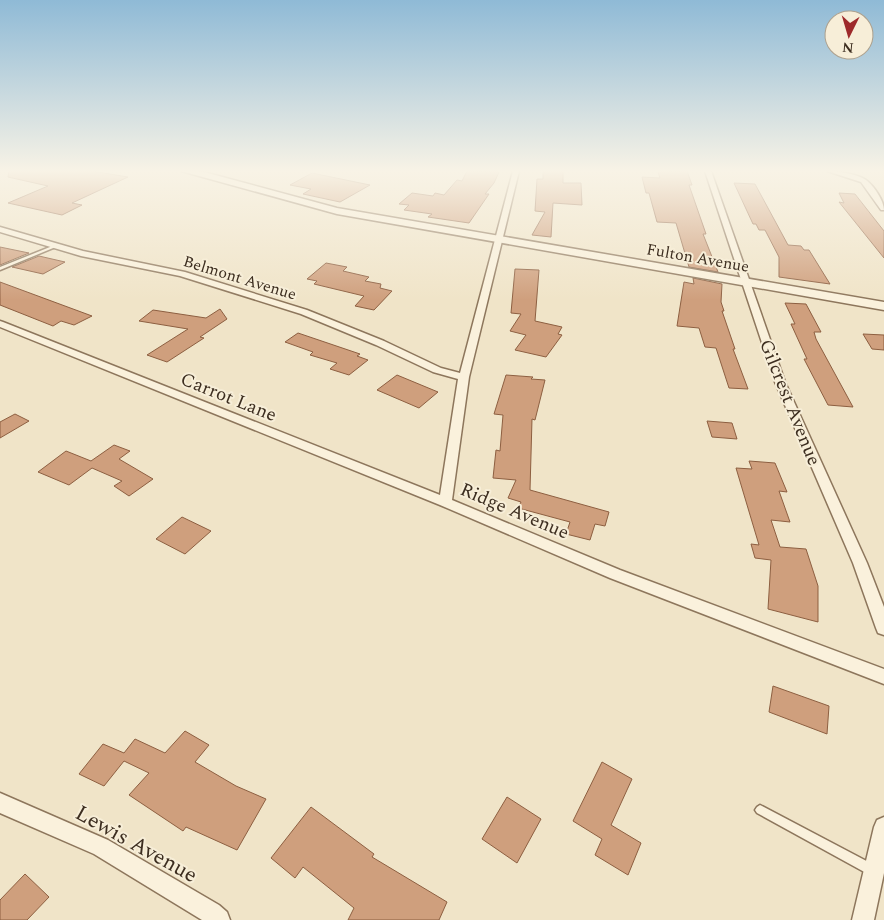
<svg xmlns="http://www.w3.org/2000/svg" width="884" height="920" font-family="Spectral,serif">
	<rect width="100%" height="100%" fill="#f0e4c8"/>
	<!-- building -->
	<path fill="#cf9f7d" stroke="#8d5f41" d="M 9,171 L 92,171 L 128,177 L 72,203 L 82,205 L 62,215 L 8,203 L 48,186 L 8,177 Z
		M 467,171 L 499,172 L 494,183 L 485,194 L 489,194 L 469,223 L 428,217 L 432,214 L 404,210 L 409,205 L 399,204 L 412,193 L 433,196 L 435,193 L 444,195 L 457,180 L 462,181 Z
		M 547,171 L 563,171 L 563,183 L 581,183 L 582,205 L 553,203 L 551,237 L 532,235 L 545,212 L 535,211 L 537,179 L 543,179 L 543,172 Z
		M 687,171 L 692,185 L 689,185 L 706,234 L 703,234 L 718,272 L 689,267 L 676,223 L 657,222 L 649,193 L 646,193 L 642,177 L 660,178 L 658,172 Z
		M 312,173 L 370,185 L 340,202 L 303,194 L 311,189 L 290,185 Z
		M 734,183 L 755,184 L 788,245 L 801,246 L 804,250 L 809,250 L 830,284 L 779,277 L 779,257 L 765,230 L 759,230 L 756,224 L 753,224 Z
		M 839,193 L 855,194 L 884,231 L 884,258 L 839,202 L 844,203 Z
		M 0,247 L 29,253 L 0,265 Z
		M 39,256 L 65,262 L 43,274 L 12,267 Z
		M 326,263 L 347,267 L 343,271 L 369,277 L 365,281 L 381,284 L 380,288 L 392,291 L 374,310 L 355,306 L 364,296 L 314,284 L 317,281 L 307,279 Z
		M 515,269 L 539,270 L 535,321 L 562,327 L 558,334 L 562,335 L 546,357 L 515,350 L 526,335 L 510,331 L 521,314 L 511,313 Z
		M 693,278 L 722,284 L 721,302 L 724,311 L 722,311 L 735,349 L 733,349 L 748,389 L 729,388 L 716,348 L 705,347 L 699,328 L 677,326 L 684,282 L 694,284 Z
		M 0,282 L 92,316 L 74,325 L 61,321 L 53,326 L 0,305 Z
		M 785,303 L 806,304 L 821,332 L 814,332 L 816,339 L 853,407 L 828,405 L 804,359 L 807,359 L 791,324 L 795,324 Z
		M 220,309 L 227,319 L 200,337 L 204,338 L 167,362 L 147,355 L 188,329 L 139,321 L 153,310 L 206,318 Z
		M 298,333 L 360,354 L 357,356 L 368,360 L 349,375 L 330,369 L 337,363 L 310,355 L 313,352 L 285,342 Z
		M 863,334 L 884,335 L 884,350 L 872,349 Z
		M 397,375 L 438,392 L 419,408 L 377,390 Z
		M 506,375 L 533,377 L 531,379 L 545,380 L 535,420 L 532,419 L 530,490 L 609,512 L 605,526 L 595,524 L 590,540 L 566,534 L 570,522 L 518,508 L 521,502 L 508,498 L 516,480 L 493,478 L 496,450 L 500,451 L 503,415 L 494,414 Z
		M 15,414 L 29,421 L 0,438 L 0,422 Z
		M 707,421 L 732,423 L 737,439 L 712,437 Z
		M 114,445 L 130,451 L 119,459 L 153,479 L 129,496 L 114,486 L 122,481 L 92,468 L 69,485 L 38,472 L 66,451 L 91,461 Z
		M 749,461 L 775,463 L 787,492 L 779,491 L 790,522 L 771,520 L 780,547 L 806,549 L 818,586 L 818,622 L 768,609 L 771,560 L 755,558 L 751,544 L 759,545 L 736,468 L 752,469 Z
		M 182,517 L 211,531 L 185,554 L 156,539 Z
		M 773,686 L 829,706 L 827,734 L 769,712 Z
		M 185,731 L 209,745 L 195,762 L 236,786 L 266,799 L 237,850 L 186,827 L 183,831 L 129,795 L 149,773 L 124,761 L 104,786 L 79,774 L 103,744 L 124,753 L 135,739 L 165,753 Z
		M 602,762 L 632,779 L 611,825 L 641,843 L 628,875 L 595,855 L 602,839 L 573,821 Z
		M 507,797 L 541,819 L 517,863 L 482,839 Z
		M 311,807 L 374,854 L 372,857 L 447,902 L 439,920 L 348,920 L 354,908 L 303,867 L 295,878 L 271,858 Z
		M 25,874 L 49,897 L 27,920 L 0,920 L 0,900 Z"/>
	<g fill="none" stroke-linecap="round" stroke-linejoin="round">
		<!-- service casing -->
		<g stroke="#8d765c" stroke-width="3">
			<path id="service" d="M 55,245 L 58,246 L 0,270 L 0,267 Z
				M 760,805 L 876,866 L 877,870 L 876,874 L 872,875 L 868,874 L 757,813 L 755,810 L 757,807 Z"/>
		</g>
		<!-- minor casing -->
		<g stroke="#8d765c" stroke-width="3">
			<path id="minor" d="M 513,171 L 519,171 L 469,377 L 452,500 L 620,570 L 884,669 L 884,684 L 610,578 L 440,505 L 0,327 L 0,321 L 3,322 L 440,495 L 458,379 L 433,372 L 376,345 L 301,314 L 180,276 L 81,256 L 0,232 L 0,227 L 83,251 L 185,272 L 307,310 L 384,341 L 441,368 L 460,373 Z
				M 705,171 L 711,171 L 785,382 L 867,563 L 884,607 L 884,635 L 878,633 L 876,628 L 853,563 L 775,382 Z
				M 827,171 C 836,171 858,174 866,180 C 874,186 884,201 884,210 L 881,210 L 861,182 Z
				M 0,793 L 108,840 L 219,905 L 227,912 L 230,920 L 202,920 L 94,854 L 0,813 Z
				M 884,817 L 884,873 L 874,920 L 852,920 L 874,827 L 877,820 Z"/>
		</g>
		<!-- tertiary casing -->
		<g stroke="#8d765c" stroke-width="3">
			<path id="tertiary" d="M 181,171 L 204,172 L 337,208 L 884,302 L 884,310 L 337,214 Z"/>
		</g>
		<!-- service -->
		<use href="#service" fill="#faf1dc" fill-rule="evenodd"/>
		<!-- minor -->
		<use href="#minor" fill="#faf1dc" fill-rule="evenodd"/>
		<!-- tertiary -->
		<use href="#tertiary" fill="#faf1dc" fill-rule="evenodd"/>
	</g>
	<!-- sky -->
	<linearGradient id="sky" x2="0" y2="1"><stop stop-color="#8fbad6"/><stop offset="0.57" stop-color="#f8f3e6"/><stop offset="1" stop-color="#f8f3e6" stop-opacity="0"/></linearGradient>
	<rect width="884" height="300" fill="url(#sky)"/>
	<g text-anchor="middle" stroke-width="4" stroke-linejoin="round" paint-order="stroke">
		<!-- far-street labels -->
		<g font-size="16" fill="#3d2e20" stroke="#f7eed8">
			<text transform="translate(698 257) rotate(10)" y="6">Fulton Avenue</text>
			<text transform="translate(240 277) rotate(17)" y="6">Belmont Avenue</text>
		</g>
		<!-- street labels -->
		<g font-size="19" fill="#3d2e20" stroke="#f7eed8">
			<text transform="translate(229 396) rotate(22)" y="7">Carrot Lane</text>
			<text transform="translate(791 402) rotate(68)" y="7">Gilcrest Avenue</text>
			<text transform="translate(515 510) rotate(23)" y="7">Ridge Avenue</text>
		</g>
		<!-- near-street labels -->
		<g font-size="22" fill="#3d2e20" stroke="#f7eed8">
			<text transform="translate(137 843) rotate(29)" y="8">Lewis Avenue</text>
		</g>
	</g>
	<!-- north arrow -->
	<g transform="translate(849 35) rotate(185)"><circle r="24" fill="#f7eed8" stroke="#ada18e"/>
	<path d="M0-4L9 19L0 12L-9 19Z" fill="#9e2a2b"/>
	<text y="-8" font-size="14" font-weight="bold" text-anchor="middle" fill="#3d2e20">N</text>
	</g>
</svg>
